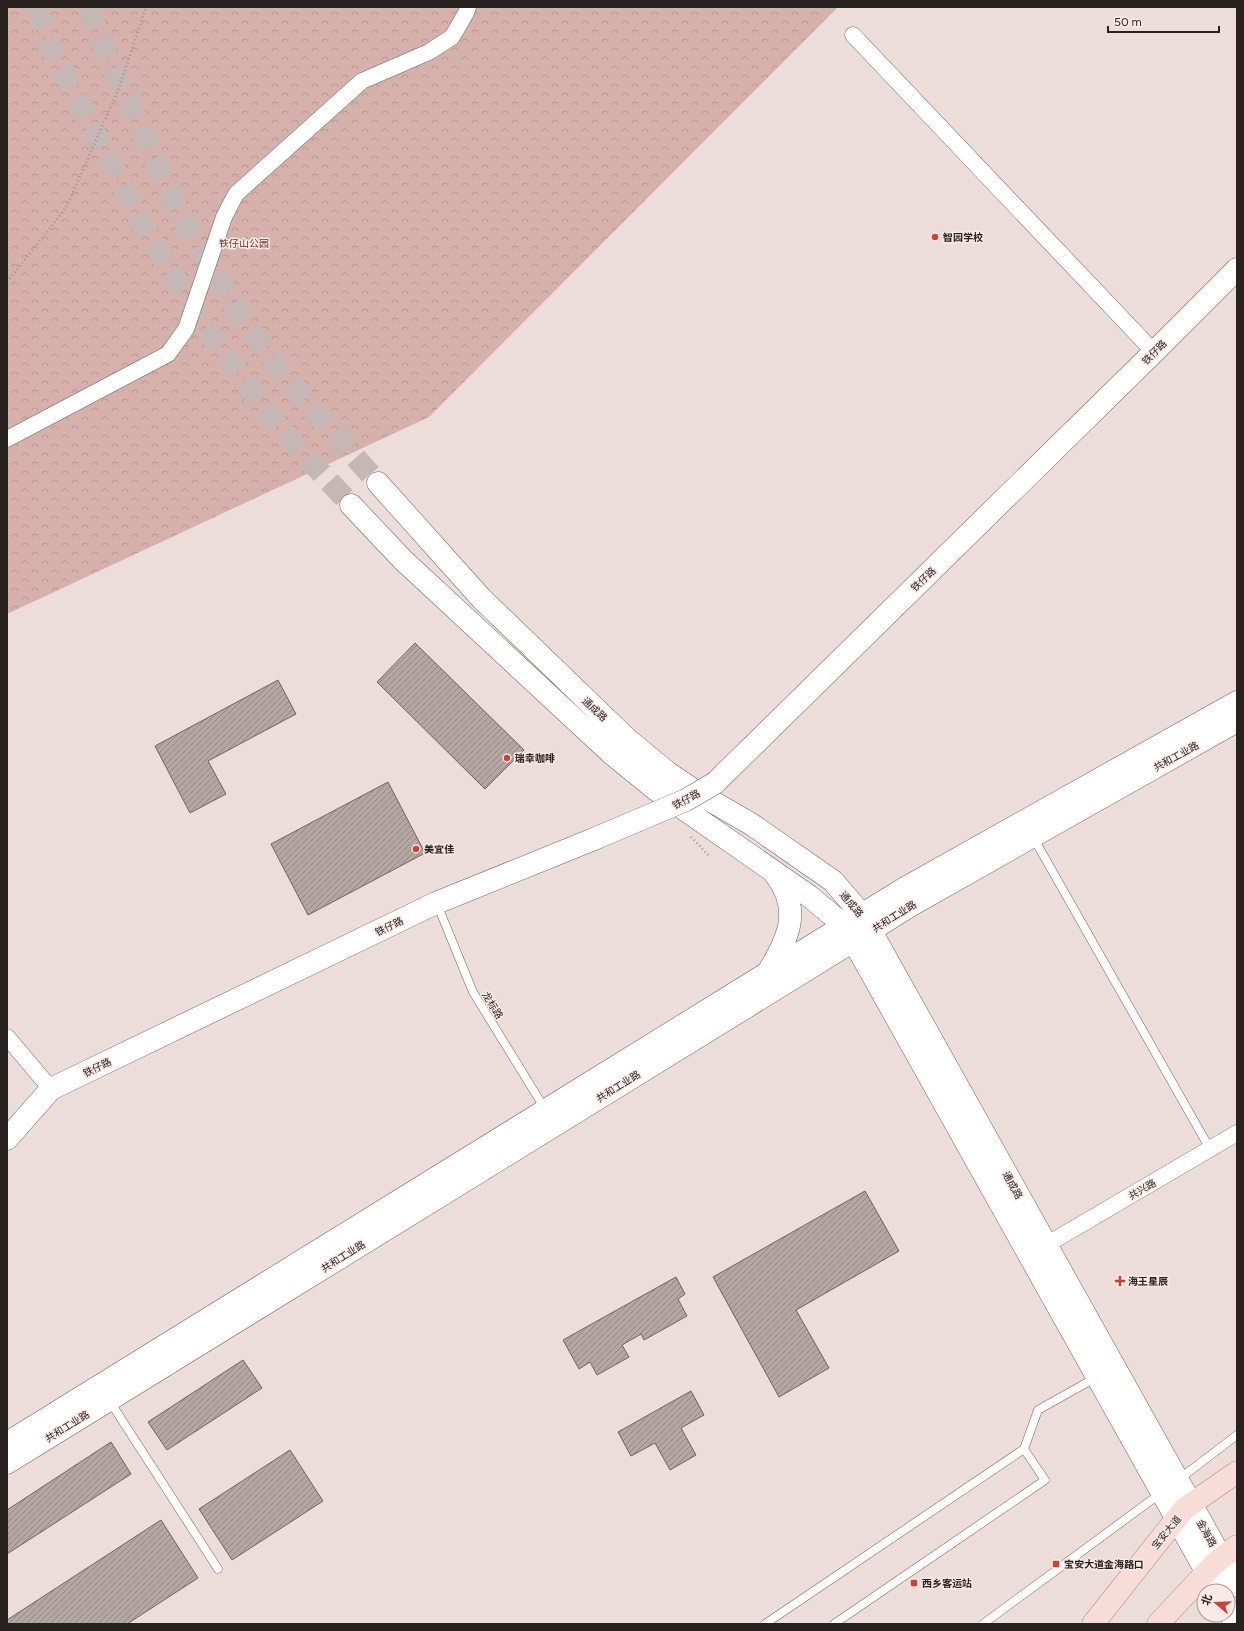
<svg xmlns="http://www.w3.org/2000/svg" width="1244" height="1631" font-family="Figtree,'Noto Sans SC',sans-serif">
	<defs>
		<pattern id="park-crowns" width="20" height="18" patternUnits="userSpaceOnUse"><rect width="20" height="18" fill="#d6b0aa"/><path d="M2 6a3 3 0 1 1 6 0M12 15a3 3 0 1 1 6 0" fill="none" stroke="#b89792"/></pattern>
		<pattern id="building-hatch" width="6" height="6" patternUnits="userSpaceOnUse"><rect width="6" height="6" fill="#b4a6a3"/><path d="M-1 1l2-2M0 6l6-6M5 7l2-2" fill="none" stroke="#928784"/></pattern>
	</defs>
	<rect width="100%" height="100%" fill="#ecddda"/>
	<!-- park -->
	<path fill="url(#park-crowns)" d="M 7,7 L 838,7 L 429,417 L 7,614 Z"/>
	<!-- building -->
	<path fill="url(#building-hatch)" stroke="#706260" d="M 415,643 L 524,750 L 485,789 L 377,682 Z
		M 278,680 L 296,714 L 208,761 L 226,794 L 190,813 L 155,746 Z
		M 388,782 L 425,853 L 308,915 L 271,844 Z
		M 865,1191 L 899,1251 L 796,1310 L 829,1368 L 779,1397 L 713,1277 Z
		M 676,1277 L 685,1294 L 678,1299 L 687,1316 L 644,1340 L 641,1334 L 622,1345 L 629,1357 L 597,1375 L 590,1362 L 579,1369 L 563,1340 Z
		M 243,1360 L 262,1388 L 167,1450 L 148,1422 Z
		M 691,1391 L 704,1415 L 681,1428 L 696,1455 L 670,1470 L 655,1443 L 631,1456 L 618,1432 Z
		M 111,1442 L 131,1474 L 7,1554 L 7,1510 Z
		M 290,1450 L 323,1501 L 232,1560 L 199,1509 Z
		M 161,1520 L 198,1578 L 127,1624 L 7,1624 L 7,1620 Z"/>
	<g fill="none" stroke-linecap="round" stroke-linejoin="round">
		<!-- secondary-tunnel -->
		<path stroke="#c5b7b5" stroke-width="22" stroke-dasharray="22 11" stroke-linecap="butt" d="M 37,7 L 52,50 L 148,235 L 215,341 L 276,424 L 351,505
			M 88,7 L 98,34 L 179,212 L 243,320 L 302,397 L 378,483"/>
		<!-- lane casing -->
		<g stroke="#716461" stroke-width="9">
			<path id="lane" d="M 1033,837 L 1210,1149
				M 437,904 L 473,992 L 545,1109
				M 109,1400 L 218,1569
				M 1178,1480 L 1237,1435
				M 765,1624 L 1024,1449
				M 834,1624 L 1045,1480 L 1024,1449 L 1038,1410 L 1097,1377
				M 983,1624 L 1161,1493"/>
		</g>
		<!-- street casing -->
		<g stroke="#716461" stroke-width="17">
			<path id="street" d="M 853,35 L 1154,352
				M 7,439 L 168,354 L 186,329 L 224,217 L 236,194 L 362,81 L 429,52 L 452,37 L 466,13 L 468,7
				M 7,1037 L 51,1089
				M 1046,1245 L 1237,1133"/>
		</g>
		<!-- secondary casing -->
		<g stroke="#716461" stroke-width="23">
			<path id="secondary" d="M 378,483 L 481,598 L 626,738 L 667,772 L 701,795 L 751,824 L 833,881 L 862,915 L 1237,1586
				M 351,505 L 403,560 L 612,754 L 655,789 L 809,896 L 845,926 L 1217,1591
				M 715,783 L 1154,352 L 1237,269
				M 768,972 C 789,938 802,909 775,874
				M 7,1139 L 51,1089 L 436,903 L 594,839
				M 7,1443 L 905,888 L 1237,702
				M 7,1463 L 915,903 L 1237,721
				M 1228,1610 L 1236,1624"/>
		</g>
		<!-- primary casing -->
		<g stroke="#ac8b85" stroke-width="23">
			<path id="primary" d="M 1093,1624 L 1184,1509 L 1237,1472
				M 1158,1624 L 1214,1564 L 1237,1546"/>
		</g>
		<!-- path -->
		<path stroke="#a09492" stroke-width="2.5" stroke-dasharray="1 3" stroke-linecap="butt" d="M 7,282 L 66,208 L 119,88 L 146,7
			M 691,837 L 710,857"/>
		<!-- lane -->
		<use href="#lane" stroke="#fff" stroke-width="8"/>
		<!-- street -->
		<use href="#street" stroke="#fff" stroke-width="16"/>
		<!-- secondary -->
		<use href="#secondary" stroke="#fff" stroke-width="22"/>
		<!-- primary -->
		<use href="#primary" stroke="#f8dcd7" stroke-width="22"/>
		<!-- secondary-bridge casing -->
		<g stroke="#716461" stroke-width="23" stroke-linecap="butt">
			<path id="secondary-bridge" d="M 594,839 L 686,800 L 715,783"/>
		</g>
		<!-- secondary-bridge -->
		<use href="#secondary-bridge" stroke="#fff" stroke-width="22"/>
	</g>
	<!-- markers -->
	<g fill="#ce4134" stroke="#f9eae7" stroke-width="1.5">
		<circle cx="935" cy="237" r="4"/>
		<circle cx="507" cy="758" r="4"/>
		<circle cx="416" cy="849" r="4"/>
		<path d="M1118 1275h4v4h4v4h-4v4h-4v-4h-4v-4h4z"/>
		<rect x="1052" y="1560" width="8" height="8" rx="2"/>
		<rect x="910" y="1579" width="8" height="8" rx="2"/>
	</g>
	<g text-anchor="middle" stroke-width="3" stroke-linejoin="round" paint-order="stroke">
		<!-- poi labels -->
		<g font-size="10" font-weight="bold" fill="#272120" stroke="#f9eae7" text-anchor="start">
			<text x="943" y="241">智园学校</text>
			<text x="515" y="762">瑞幸咖啡</text>
			<text x="424" y="853">美宜佳</text>
			<text x="1128" y="1285">海王星辰</text>
			<text x="1064" y="1568">宝安大道金海路口</text>
			<text x="922" y="1587">西乡客运站</text>
		</g>
		<!-- park labels -->
		<g font-size="10" fill="#6c322a" stroke="#f9eae7">
			<text x="244" y="247">铁仔山公园</text>
		</g>
		<!-- street labels -->
		<g font-size="10" fill="#272120" stroke="#f9eae7">
			<text transform="translate(1154 352) rotate(-45)" y="4">铁仔路</text>
			<text transform="translate(923 579) rotate(-44)" y="4">铁仔路</text>
			<text transform="translate(595 709) rotate(43)" y="4">通成路</text>
			<text transform="translate(1176 756) rotate(-29)" y="4">共和工业路</text>
			<text transform="translate(686 799) rotate(-28)" y="4">铁仔路</text>
			<text transform="translate(852 904) rotate(50)" y="4">通成路</text>
			<text transform="translate(894 916) rotate(-32)" y="4">共和工业路</text>
			<text transform="translate(389 926) rotate(-26)" y="4">铁仔路</text>
			<text transform="translate(493 1005) rotate(59)" y="4">龙标路</text>
			<text transform="translate(97 1067) rotate(-26)" y="4">铁仔路</text>
			<text transform="translate(618 1086) rotate(-32)" y="4">共和工业路</text>
			<text transform="translate(1013 1185) rotate(61)" y="4">通成路</text>
			<text transform="translate(1142 1189) rotate(-30)" y="4">共兴路</text>
			<text transform="translate(343 1256) rotate(-32)" y="4">共和工业路</text>
			<text transform="translate(67 1426) rotate(-32)" y="4">共和工业路</text>
			<text transform="translate(1166 1532) rotate(-51)" y="4">宝安大道</text>
			<text transform="translate(1207 1533) rotate(61)" y="4">金海路</text>
		</g>
	</g>
	<!-- border -->
	<rect width="1244" height="1631" fill="none" stroke="#272120" stroke-width="16"/>
	<!-- north arrow -->
	<g transform="translate(1216 1603) rotate(289)"><circle r="19" fill="#f9eae7" stroke="#a59a97"/>
	<path d="M0-3L7 15L0 10L-7 15Z" fill="#ce4134"/>
	<text y="-6" font-size="11" font-weight="bold" text-anchor="middle" fill="#272120">北</text>
	</g>
	<!-- scale -->
	<path d="M1108 26v6h111v-6" fill="none" stroke="#272120" stroke-width="2"/>
	<text x="1114" y="26" font-size="12" fill="#272120" stroke="#f9eae7" stroke-width="3" paint-order="stroke">50 m</text>
</svg>
